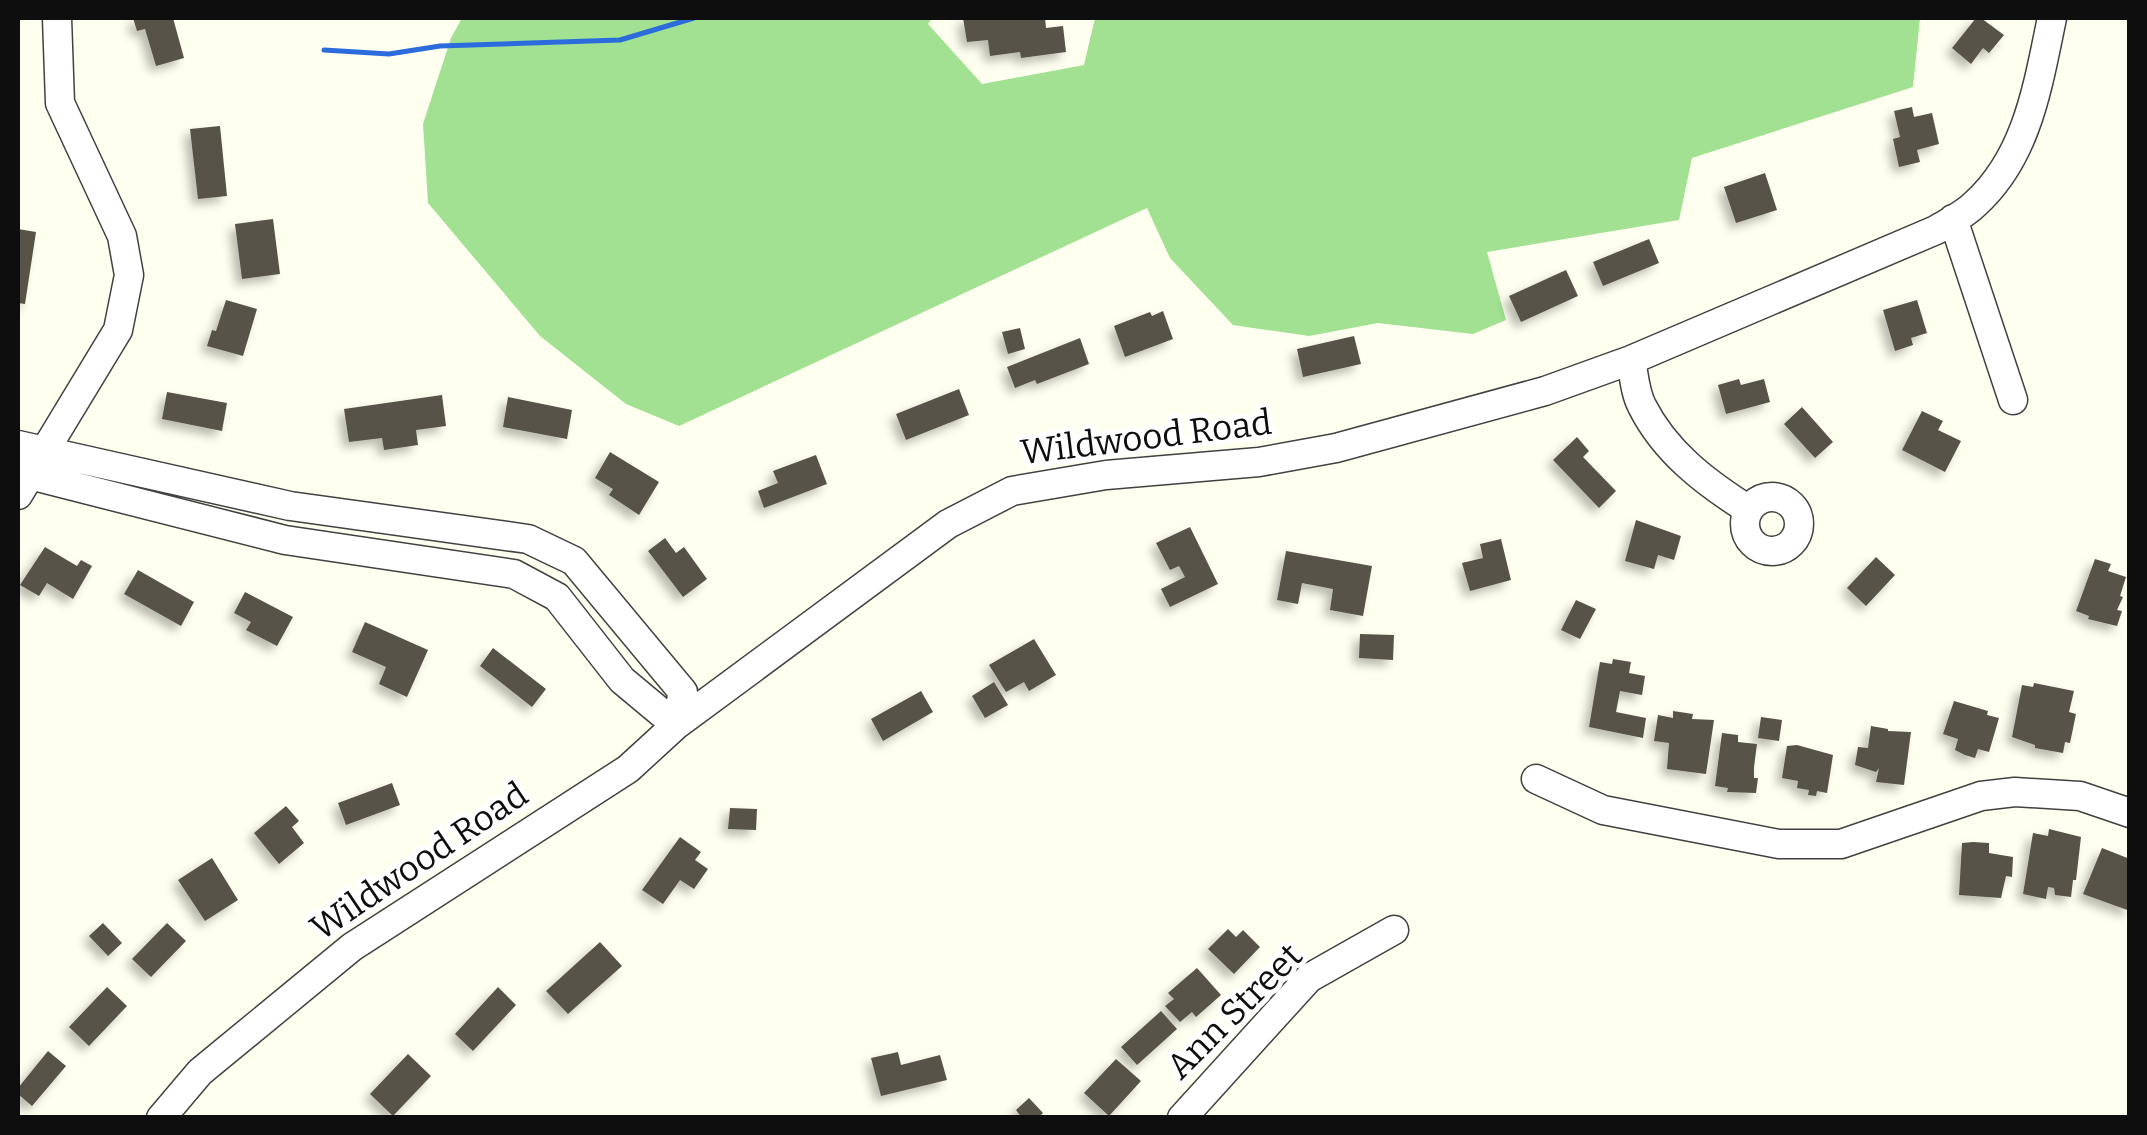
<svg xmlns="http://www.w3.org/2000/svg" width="2147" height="1135" font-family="Bitter,serif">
	<defs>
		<filter id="shadow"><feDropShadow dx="-6" dy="6" stdDeviation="5" flood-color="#0004"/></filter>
	</defs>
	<rect width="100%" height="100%" fill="#feffef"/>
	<!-- forest -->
	<path fill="#a1e191" d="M 462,18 L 932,18 L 928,24 L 982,84 L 1084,65 L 1095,18 L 1920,18 L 1913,87 L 1692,158 L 1679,220 L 1487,252 L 1506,320 L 1473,334 L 1378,323 L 1309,336 L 1233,325 L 1170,258 L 1147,208 L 679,426 L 626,404 L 540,336 L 428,203 L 423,124 L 451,38 Z"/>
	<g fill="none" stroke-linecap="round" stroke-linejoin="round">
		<!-- stream -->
		<path stroke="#2b6bdc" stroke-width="5" d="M 324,50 L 389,54 L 440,46 L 620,40 L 694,18"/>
	</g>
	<!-- building -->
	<path fill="#585249" filter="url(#shadow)" d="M 133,18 L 173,18 L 184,58 L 156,66 L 145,29 L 137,31 Z
		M 963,18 L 999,18 L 999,20 L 1045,18 L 1046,28 L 1063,26 L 1066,52 L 1021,58 L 1020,52 L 990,56 L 988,40 L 967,42 Z
		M 1976,18 L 1981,18 L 2004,35 L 1989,53 L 1983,48 L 1971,64 L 1952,48 Z
		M 1912,107 L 1914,117 L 1932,113 L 1939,144 L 1917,150 L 1920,162 L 1899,167 L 1893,139 L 1900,137 L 1894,111 Z
		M 220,126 L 227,196 L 198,199 L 190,129 Z
		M 1765,173 L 1777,210 L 1736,223 L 1724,187 Z
		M 273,219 L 280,274 L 242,279 L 235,224 Z
		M 18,229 L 36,232 L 25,304 L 18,303 Z
		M 1649,239 L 1659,263 L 1603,286 L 1593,262 Z
		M 1566,270 L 1578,296 L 1521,322 L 1509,296 Z
		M 226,300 L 257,309 L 243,356 L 207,346 L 212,330 L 216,331 Z
		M 1917,300 L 1927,333 L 1911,338 L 1913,345 L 1895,351 L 1883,310 Z
		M 1163,311 L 1173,339 L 1125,357 L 1114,326 L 1150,312 L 1152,316 Z
		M 1020,328 L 1025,349 L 1008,354 L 1002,332 Z
		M 1354,336 L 1361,364 L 1303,377 L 1297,349 Z
		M 1080,338 L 1089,364 L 1037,384 L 1035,380 L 1015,388 L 1007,367 Z
		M 1739,379 L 1741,385 L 1764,379 L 1770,402 L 1726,414 L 1718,385 Z
		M 959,389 L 969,415 L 906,440 L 896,414 Z
		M 167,392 L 227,403 L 222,431 L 162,419 Z
		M 442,395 L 446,426 L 416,430 L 418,445 L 384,450 L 382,438 L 349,442 L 344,409 Z
		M 508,397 L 572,410 L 567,439 L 503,427 Z
		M 1802,407 L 1833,442 L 1815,458 L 1784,424 Z
		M 1922,411 L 1943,421 L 1938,430 L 1961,441 L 1945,472 L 1902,450 Z
		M 1577,437 L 1589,451 L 1583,457 L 1616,491 L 1599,508 L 1553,460 Z
		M 610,452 L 659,482 L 639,515 L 609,495 L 613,489 L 595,478 Z
		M 816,455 L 827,484 L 764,508 L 758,491 L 778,483 L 773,471 Z
		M 1636,520 L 1681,536 L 1674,560 L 1658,555 L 1654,569 L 1625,561 Z
		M 1190,527 L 1218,584 L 1170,607 L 1161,589 L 1185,577 L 1179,566 L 1170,570 L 1156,543 Z
		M 665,538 L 676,553 L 684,547 L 707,579 L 683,597 L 648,551 Z
		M 1501,539 L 1511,580 L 1470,591 L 1462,563 L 1483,558 L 1480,544 Z
		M 45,547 L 77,566 L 81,560 L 92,566 L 73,599 L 47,583 L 39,596 L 20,585 Z
		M 1286,551 L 1372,566 L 1363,616 L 1330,610 L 1333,589 L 1302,583 L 1298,604 L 1277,600 Z
		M 1876,557 L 1895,575 L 1866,606 L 1847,588 Z
		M 2095,559 L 2111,564 L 2108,571 L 2126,577 L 2120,596 L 2123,597 L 2117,610 L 2122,611 L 2117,626 L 2088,619 L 2089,616 L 2076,611 Z
		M 138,570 L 194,602 L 181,626 L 124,594 Z
		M 245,592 L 293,617 L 277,646 L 246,630 L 251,622 L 234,613 Z
		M 1576,600 L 1596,609 L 1580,639 L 1561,630 Z
		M 365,622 L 428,650 L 407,697 L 379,684 L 386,667 L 352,652 Z
		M 1360,634 L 1394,635 L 1393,660 L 1359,658 Z
		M 1034,639 L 1056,675 L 1029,691 L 1024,682 L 1006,692 L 989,665 Z
		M 493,648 L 546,689 L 532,707 L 480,666 Z
		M 1613,659 L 1631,662 L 1629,673 L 1645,676 L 1642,695 L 1620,691 L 1616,712 L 1646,718 L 1643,738 L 1589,727 L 1600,662 L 1612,664 Z
		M 994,682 L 1008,705 L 985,718 L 972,696 Z
		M 2034,683 L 2074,691 L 2069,712 L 2076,714 L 2070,743 L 2065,742 L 2063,753 L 2035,748 L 2035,745 L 2012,737 L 2022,685 L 2033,687 Z
		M 921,691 L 933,712 L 883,741 L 871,719 Z
		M 1954,701 L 1988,711 L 1987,715 L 1999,718 L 1989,752 L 1978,749 L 1975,758 L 1965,755 L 1955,750 L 1958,739 L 1943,734 Z
		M 1673,711 L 1693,714 L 1692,719 L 1714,720 L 1706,774 L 1667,769 L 1669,743 L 1654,741 L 1658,715 L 1673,718 Z
		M 1761,717 L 1782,720 L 1779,741 L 1758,738 Z
		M 1871,726 L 1888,729 L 1888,731 L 1911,732 L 1904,785 L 1876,782 L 1879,768 L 1876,772 L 1855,765 L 1858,747 L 1868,748 Z
		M 1722,733 L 1738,735 L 1738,742 L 1757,744 L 1754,767 L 1754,778 L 1758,778 L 1756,793 L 1727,792 L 1728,788 L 1715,786 Z
		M 1797,745 L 1833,755 L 1827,793 L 1817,791 L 1816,796 L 1808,795 L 1809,790 L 1797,788 L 1798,781 L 1782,778 L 1787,746 Z
		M 392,783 L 400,805 L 346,825 L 338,803 Z
		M 286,806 L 299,821 L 292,827 L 304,843 L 279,864 L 254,833 Z
		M 730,808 L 757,809 L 756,830 L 728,829 Z
		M 2049,829 L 2081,837 L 2076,880 L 2073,880 L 2071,897 L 2055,895 L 2054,888 L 2048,887 L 2046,899 L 2023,894 L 2033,833 L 2048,836 Z
		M 680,837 L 701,852 L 695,860 L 708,869 L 694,889 L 680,880 L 663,904 L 642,890 Z
		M 1973,842 L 1989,843 L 1989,853 L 2013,857 L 2012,877 L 2006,876 L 2001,898 L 1959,895 L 1962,843 Z
		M 2102,848 L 2130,859 L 2130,911 L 2083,894 Z
		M 212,858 L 238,900 L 205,921 L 178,880 Z
		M 103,923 L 122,943 L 108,956 L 89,936 Z
		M 167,923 L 186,941 L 151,977 L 132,959 Z
		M 1228,929 L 1236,937 L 1243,930 L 1260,947 L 1234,974 L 1208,949 Z
		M 600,942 L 622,966 L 568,1014 L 546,991 Z
		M 1197,968 L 1221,995 L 1196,1017 L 1192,1012 L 1180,1022 L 1165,1006 L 1174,999 L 1168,993 Z
		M 107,987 L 127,1006 L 89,1046 L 69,1027 Z
		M 498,987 L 516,1005 L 473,1051 L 455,1034 Z
		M 1161,1011 L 1177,1029 L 1137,1065 L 1121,1047 Z
		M 48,1051 L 66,1066 L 32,1106 L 18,1094 L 18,1088 Z
		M 898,1052 L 901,1065 L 940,1055 L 947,1080 L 881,1096 L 871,1058 Z
		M 408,1054 L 431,1076 L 393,1116 L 370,1094 Z
		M 1116,1059 L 1141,1081 L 1109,1116 L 1084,1093 Z
		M 1029,1098 L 1043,1113 L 1038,1118 L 1022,1118 L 1016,1110 Z"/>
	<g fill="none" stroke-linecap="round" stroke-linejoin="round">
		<!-- minor casing -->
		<g stroke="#414141" stroke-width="31">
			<path id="minor" d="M 1953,219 L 2013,400
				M 1631,360 C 1634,375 1635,393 1642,406 C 1665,452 1706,483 1749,510
				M 18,445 L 290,506 L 528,539 L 574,561 L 683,692 L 676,725
				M 18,472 L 285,540 L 514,574 L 557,597 L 622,680 L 676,725
				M 18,495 L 118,330 L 129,275 L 122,236 L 60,103 L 57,18
				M1745 524a27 27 0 1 1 54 0a27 27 0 1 1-54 0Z
				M 1536,779 L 1603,810 L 1779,844 L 1841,844 L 1981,796 L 2015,792 L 2080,796 L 2130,813
				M 161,1118 L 200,1072 L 352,947 L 628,769 L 676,725 L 948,524 L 1012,491 L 1106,475 L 1259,462 L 1336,448 L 1545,391 L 1631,360 L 1936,230 C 1949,222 1964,215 1975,204 C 2028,156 2038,84 2052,18
				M 1182,1118 L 1309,978 L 1394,930"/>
		</g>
		<!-- minor -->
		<use href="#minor" stroke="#fff" stroke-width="28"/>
	</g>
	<g text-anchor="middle" stroke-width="10" stroke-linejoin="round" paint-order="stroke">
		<!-- street labels -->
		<g font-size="35" fill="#0e0e0e" stroke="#fff">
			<text transform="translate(1146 437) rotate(-7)" y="12">Wildwood Road</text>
			<text transform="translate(419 861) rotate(-34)" y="12">Wildwood Road</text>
			<text transform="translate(1234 1011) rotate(-45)" y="12">Ann Street</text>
		</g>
	</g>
	<!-- border -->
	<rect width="2147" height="1135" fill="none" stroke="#0e0e0e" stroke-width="40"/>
</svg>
